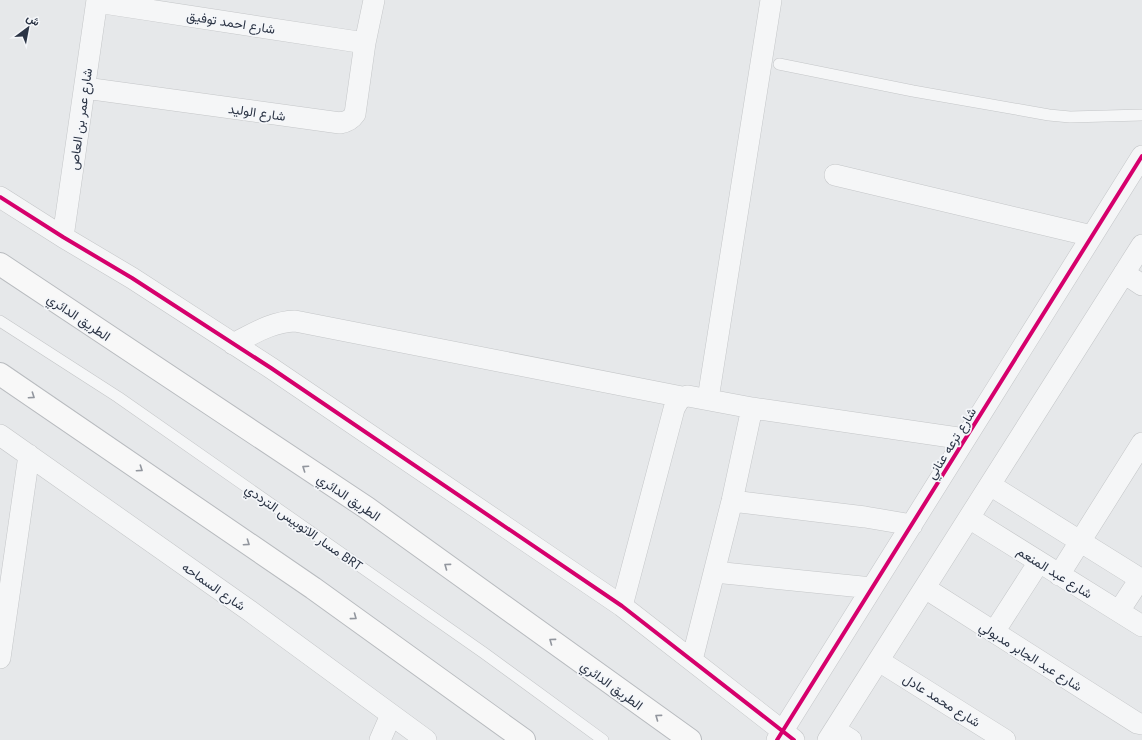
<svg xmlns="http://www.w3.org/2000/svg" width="1142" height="740" font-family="'PT Sans',Vazirmatn,sans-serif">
	<rect width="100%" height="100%" fill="#e6e8ea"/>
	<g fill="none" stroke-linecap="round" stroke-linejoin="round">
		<!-- service casing -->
		<g stroke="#c4c6c8" stroke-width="12">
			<path id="service" d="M 779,64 L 913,91 L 1049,115 L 1070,117 L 1142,115
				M 0,321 L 118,397 L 484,653 L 603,740"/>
		</g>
		<!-- minor casing -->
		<g stroke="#c4c6c8" stroke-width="22">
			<path id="minor" d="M 97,2 L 365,43
				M 85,88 L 340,123 C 347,122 351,120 355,114 L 365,43 L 374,0
				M 835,175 L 1092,236
				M 0,197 L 63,237 L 132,278 L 271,368 L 622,606 L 794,740
				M 63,237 L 97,0
				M 1124,273 L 1142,285
				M 233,344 C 255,333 271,322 295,321 L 682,397
				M 708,399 L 771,0
				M 0,435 L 250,611 L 426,740
				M 990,485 L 1142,580
				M 732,501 L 865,517 L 912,525
				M 969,518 L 1142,626
				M 714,572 L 872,588
				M 1059,575 L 1142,443
				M 925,588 L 1137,723 L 1142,724
				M 622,606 L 674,409 C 678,401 680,397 688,396 L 752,408 L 965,439
				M 1119,611 L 1140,579
				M 994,632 L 1039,562
				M 0,658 L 29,455
				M 692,660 L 732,501 L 752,408
				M 879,661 L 1005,740
				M 835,730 L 851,740
				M 380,740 L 391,715
				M 777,740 L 1142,156
				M 828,740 L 1142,245"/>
		</g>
		<!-- motorway casing -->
		<g stroke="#b8bbbf" stroke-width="24">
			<path id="motorway" d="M 0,264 L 367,508 L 690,740
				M 0,374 L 313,588 L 524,740"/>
		</g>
		<!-- service -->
		<use href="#service" stroke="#f5f6f7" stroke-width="11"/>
		<!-- minor -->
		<use href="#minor" stroke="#f5f6f7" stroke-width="21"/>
		<!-- motorway -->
		<use href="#motorway" stroke="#f8f8f8" stroke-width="22"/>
		<!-- cycleway casing -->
		<g stroke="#f4f6f9" stroke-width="6">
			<path id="cycleway" d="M 0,197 L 63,237 L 132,278 L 271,368 L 622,606 L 794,740
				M 777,740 L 1142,156"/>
		</g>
		<!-- cycleway -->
		<use href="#cycleway" stroke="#d6006c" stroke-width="4"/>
	</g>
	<!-- one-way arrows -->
	<defs><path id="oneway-chevron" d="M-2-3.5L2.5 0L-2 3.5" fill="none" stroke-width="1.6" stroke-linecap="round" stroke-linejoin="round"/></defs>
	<g stroke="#92969e">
		<use href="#oneway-chevron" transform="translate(32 396) rotate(34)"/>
		<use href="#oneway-chevron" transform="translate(305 468) rotate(-146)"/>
		<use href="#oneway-chevron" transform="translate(140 469) rotate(34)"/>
		<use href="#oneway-chevron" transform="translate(247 543) rotate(34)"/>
		<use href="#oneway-chevron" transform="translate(447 566) rotate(-144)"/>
		<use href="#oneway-chevron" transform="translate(354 617) rotate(36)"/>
		<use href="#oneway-chevron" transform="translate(552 641) rotate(-144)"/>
		<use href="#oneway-chevron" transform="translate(658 717) rotate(-144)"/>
	</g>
	<g text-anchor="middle" stroke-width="3.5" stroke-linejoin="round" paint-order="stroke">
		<!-- street labels -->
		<g font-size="13" fill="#2b3445" stroke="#f4f6f9">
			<text transform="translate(231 22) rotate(9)" y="5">شارع احمد توفيق</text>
			<text transform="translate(257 112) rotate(8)" y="5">شارع الوليد</text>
			<text transform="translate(80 119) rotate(-82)" y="5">شارع عمر بن العاص</text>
			<text transform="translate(79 317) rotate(34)" y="5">الطريق الدائري</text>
			<text transform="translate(951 443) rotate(-58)" y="5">شارع ترعه عناني</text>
			<text transform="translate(349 497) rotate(34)" y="5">الطريق الدائري</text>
			<text transform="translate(304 527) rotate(35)" y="5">مسار الاتوبيس الترددي BRT</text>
			<text transform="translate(1055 572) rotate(32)" y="5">شارع عبد المنعم</text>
			<text transform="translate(214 586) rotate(35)" y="5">شارع السماحه</text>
			<text transform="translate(1031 656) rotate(32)" y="5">شارع عبد الجابر مدبولي</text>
			<text transform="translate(612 685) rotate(36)" y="5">الطريق الدائري</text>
			<text transform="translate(942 700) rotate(32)" y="5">شارع محمد عادل</text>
		</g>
	</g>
	<!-- north arrow -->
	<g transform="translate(28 28) rotate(32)" stroke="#f4f6f9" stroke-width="3" paint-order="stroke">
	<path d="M0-3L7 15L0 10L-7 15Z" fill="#2b3445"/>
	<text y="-6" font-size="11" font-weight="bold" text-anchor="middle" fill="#2b3445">ش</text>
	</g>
</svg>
